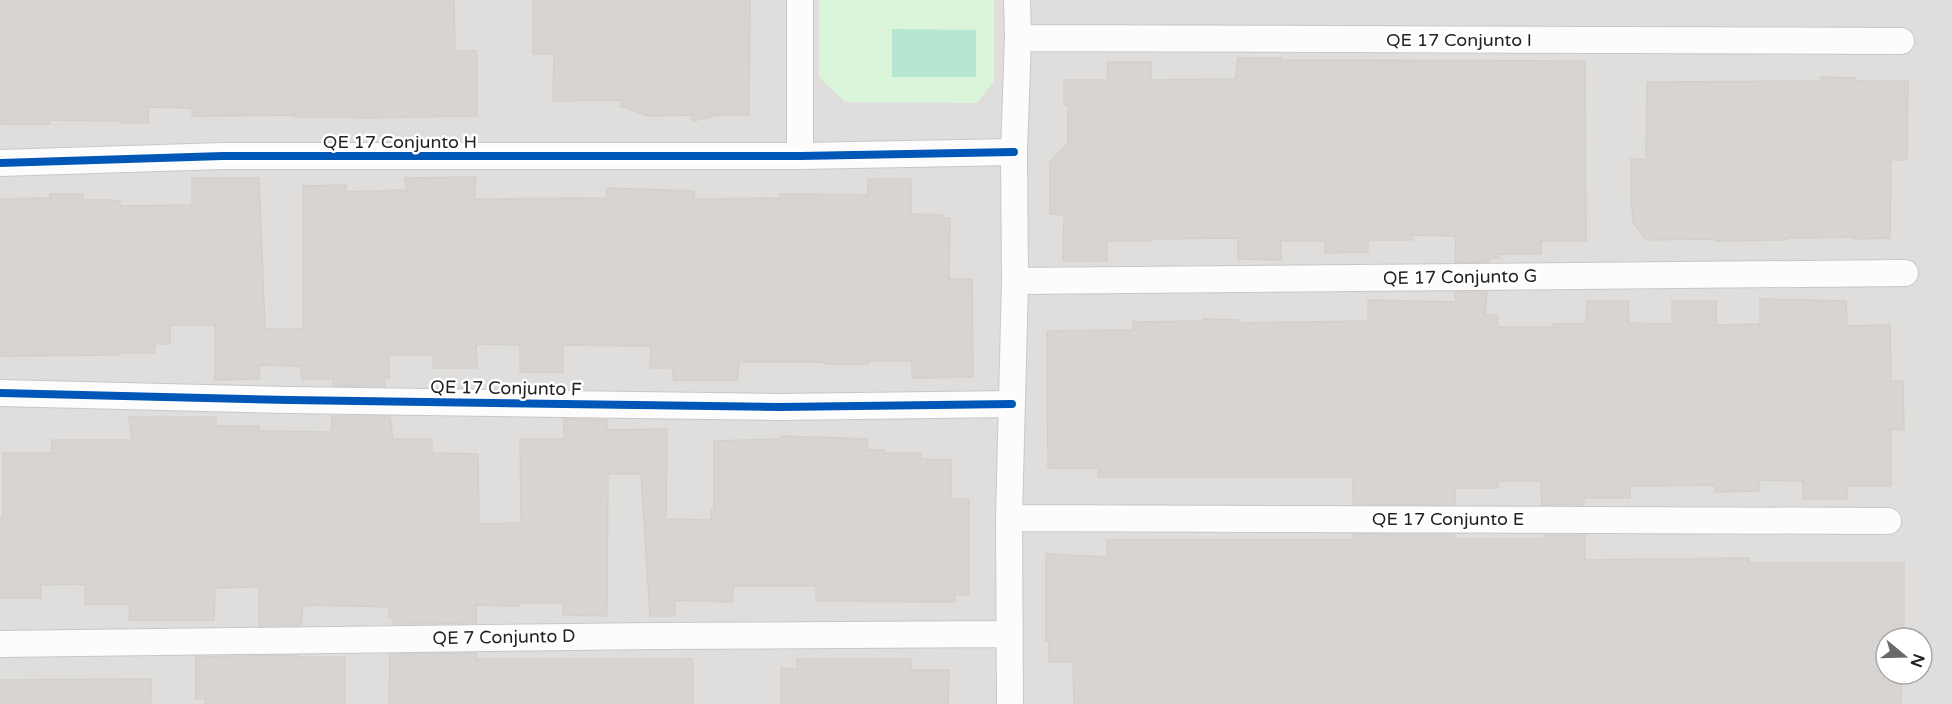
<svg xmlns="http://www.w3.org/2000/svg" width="1952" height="704" font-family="'Varela Round',sans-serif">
	<rect width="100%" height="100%" fill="#f0eeeb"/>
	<!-- residential -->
	<path fill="#dfdedc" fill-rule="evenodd" d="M 0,0 L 1952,0 L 1952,704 L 0,704 ZM 1886,638 L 1922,638 L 1922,674 L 1886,674 Z"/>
	<!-- park -->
	<path fill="#daf5da" d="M 819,0 L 994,0 L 994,81 L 977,103 L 845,102 L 819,77 Z"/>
	<!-- pitch -->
	<path fill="#b7e6d2" d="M 892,29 L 976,30 L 976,77 L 892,77 Z"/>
	<!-- building -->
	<path fill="#d7d4d2" stroke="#d3d0cc" stroke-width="1.5" d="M 0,0 L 454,0 L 455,51 L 477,51 L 477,116 L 355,118 L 355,117 L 295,117 L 295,115 L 192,116 L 192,108 L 148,107 L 148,123 L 121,123 L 121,121 L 50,120 L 50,124 L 0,124 Z
		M 533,0 L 750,0 L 749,115 L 718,115 L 693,121 L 692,115 L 649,116 L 620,106 L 622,100 L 553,101 L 554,54 L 533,54 Z
		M 1238,58 L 1281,58 L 1281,60 L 1585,61 L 1586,241 L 1541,241 L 1541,254 L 1498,254 L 1499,258 L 1490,258 L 1489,262 L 1455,262 L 1456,236 L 1412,235 L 1412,240 L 1368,240 L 1368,252 L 1325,253 L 1325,241 L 1281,241 L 1281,260 L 1238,259 L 1238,238 L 1150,239 L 1150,241 L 1107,241 L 1107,261 L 1063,261 L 1064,215 L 1050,214 L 1050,162 L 1068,143 L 1068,105 L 1064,105 L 1064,80 L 1107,80 L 1108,62 L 1151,62 L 1151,80 L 1235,79 Z
		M 1821,77 L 1856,78 L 1856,81 L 1908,81 L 1907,160 L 1891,160 L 1890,238 L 1855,239 L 1856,237 L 1786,238 L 1786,240 L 1715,241 L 1715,239 L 1646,240 L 1633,222 L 1631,193 L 1631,159 L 1646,159 L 1647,82 L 1821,81 Z
		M 476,177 L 474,199 L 607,198 L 607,188 L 694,191 L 694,199 L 780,198 L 780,194 L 868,195 L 868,179 L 911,179 L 911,214 L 943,215 L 943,218 L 950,218 L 949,279 L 972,279 L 973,377 L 912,378 L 912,361 L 869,361 L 868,364 L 824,364 L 824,362 L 739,362 L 737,380 L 674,380 L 672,368 L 650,368 L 651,346 L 563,345 L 563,372 L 520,372 L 520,345 L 476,344 L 477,368 L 433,368 L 433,355 L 389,355 L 389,378 L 384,378 L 385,386 L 333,386 L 333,379 L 302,379 L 301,366 L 260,365 L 259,379 L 215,380 L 215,325 L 170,325 L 170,344 L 155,344 L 155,353 L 120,353 L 120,355 L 0,356 L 0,199 L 50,198 L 50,194 L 83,194 L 83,200 L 114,200 L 114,201 L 120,201 L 120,206 L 192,205 L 192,178 L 259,178 L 265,329 L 303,329 L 303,186 L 346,185 L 346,192 L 407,190 L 405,178 Z
		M 1455,292 L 1487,292 L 1485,315 L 1497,315 L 1498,327 L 1552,327 L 1552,324 L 1586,324 L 1587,301 L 1628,301 L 1629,323 L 1672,324 L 1672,301 L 1716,301 L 1716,325 L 1760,324 L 1760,299 L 1846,301 L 1847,326 L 1890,325 L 1891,381 L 1903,381 L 1904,430 L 1891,429 L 1891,486 L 1847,486 L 1847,499 L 1803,499 L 1803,481 L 1759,480 L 1759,491 L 1715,492 L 1715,485 L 1630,486 L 1630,498 L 1584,498 L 1584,505 L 1542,505 L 1541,481 L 1498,481 L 1498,488 L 1455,488 L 1455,505 L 1353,504 L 1353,477 L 1098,477 L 1099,468 L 1048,468 L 1047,331 L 1133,330 L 1133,322 L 1203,321 L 1203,319 L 1238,320 L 1238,323 L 1368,321 L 1368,300 L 1456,302 Z
		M 332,416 L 390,416 L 393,439 L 432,439 L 432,453 L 478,454 L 479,524 L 521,523 L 520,439 L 564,439 L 564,419 L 607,420 L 607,430 L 667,429 L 666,519 L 711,520 L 711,510 L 714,510 L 714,441 L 781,439 L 781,436 L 868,439 L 867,450 L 885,450 L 885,453 L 921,453 L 920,459 L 951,460 L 951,499 L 969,499 L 969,595 L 955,594 L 955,602 L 816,601 L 816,586 L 734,586 L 732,602 L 675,600 L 675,616 L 650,616 L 641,474 L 608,474 L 607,616 L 563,615 L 563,603 L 520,603 L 520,606 L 476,605 L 476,623 L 393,624 L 393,618 L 389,618 L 389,607 L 314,605 L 303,606 L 301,625 L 259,626 L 259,587 L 215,588 L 214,620 L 129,620 L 130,604 L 85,604 L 85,584 L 41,585 L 41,598 L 0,598 L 0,518 L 3,518 L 3,453 L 52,453 L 52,440 L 132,440 L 129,417 L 216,417 L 216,426 L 259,426 L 259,431 L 331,432 Z
		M 1353,534 L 1454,535 L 1454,539 L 1544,539 L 1544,535 L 1585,535 L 1585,560 L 1749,558 L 1749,563 L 1904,563 L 1904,638 L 1886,638 L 1886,674 L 1902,674 L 1901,704 L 1074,704 L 1073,662 L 1049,662 L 1049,640 L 1046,641 L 1046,554 L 1107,557 L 1107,540 L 1353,540 Z
		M 476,653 L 476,659 L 693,659 L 693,704 L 389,704 L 390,654 Z
		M 297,655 L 297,657 L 345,657 L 345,704 L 205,704 L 206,698 L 196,699 L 196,657 Z
		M 797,659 L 911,659 L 911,670 L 949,670 L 948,704 L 781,704 L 781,668 L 797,669 Z
		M 151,679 L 151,704 L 0,704 L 0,680 Z"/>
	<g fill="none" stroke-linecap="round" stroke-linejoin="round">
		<!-- street casing -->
		<g stroke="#c9c8c7" stroke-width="28">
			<path id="street" d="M 800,0 L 800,156
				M 1018,38 L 1901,41
				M 0,163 L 223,156 L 800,156 L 1014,152
				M 1015,281 L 1905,273
				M 0,393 L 289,400 L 779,407 L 1012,404
				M 1009,518 L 1888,521
				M 0,644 L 654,636 L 1009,634
				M 1010,704 L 1009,518 L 1015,281 L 1014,152 L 1018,38 L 1017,0"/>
		</g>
		<!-- street -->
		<use href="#street" stroke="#fdfcfc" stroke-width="26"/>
		<!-- cycleway casing -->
		<g stroke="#fff" stroke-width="11">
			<path id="cycleway" d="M 0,163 L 223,156 L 800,156 L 1014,152
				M 0,393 L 289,400 L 779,407 L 1012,404"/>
		</g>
		<!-- cycleway -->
		<use href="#cycleway" stroke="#0057b8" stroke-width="8"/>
	</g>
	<g text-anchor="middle" stroke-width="5" stroke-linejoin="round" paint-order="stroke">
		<!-- street labels -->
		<g font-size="18" fill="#222" stroke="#fff">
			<text x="1459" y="46">QE 17 Conjunto I</text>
			<text x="400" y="148">QE 17 Conjunto H</text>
			<text transform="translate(1460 277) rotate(-1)" y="6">QE 17 Conjunto G</text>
			<text transform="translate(506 388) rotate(1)" y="6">QE 17 Conjunto F</text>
			<text x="1448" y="525">QE 17 Conjunto E</text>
			<text transform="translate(504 637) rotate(-1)" y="6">QE 7 Conjunto D</text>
		</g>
	</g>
	<!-- north arrow -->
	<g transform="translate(1904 656) rotate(109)"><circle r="28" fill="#ffffff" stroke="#a7a7a7" stroke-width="1.5"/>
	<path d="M0-4.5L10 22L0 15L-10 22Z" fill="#6a6968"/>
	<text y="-9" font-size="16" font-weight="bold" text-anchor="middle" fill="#222222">N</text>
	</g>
</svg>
